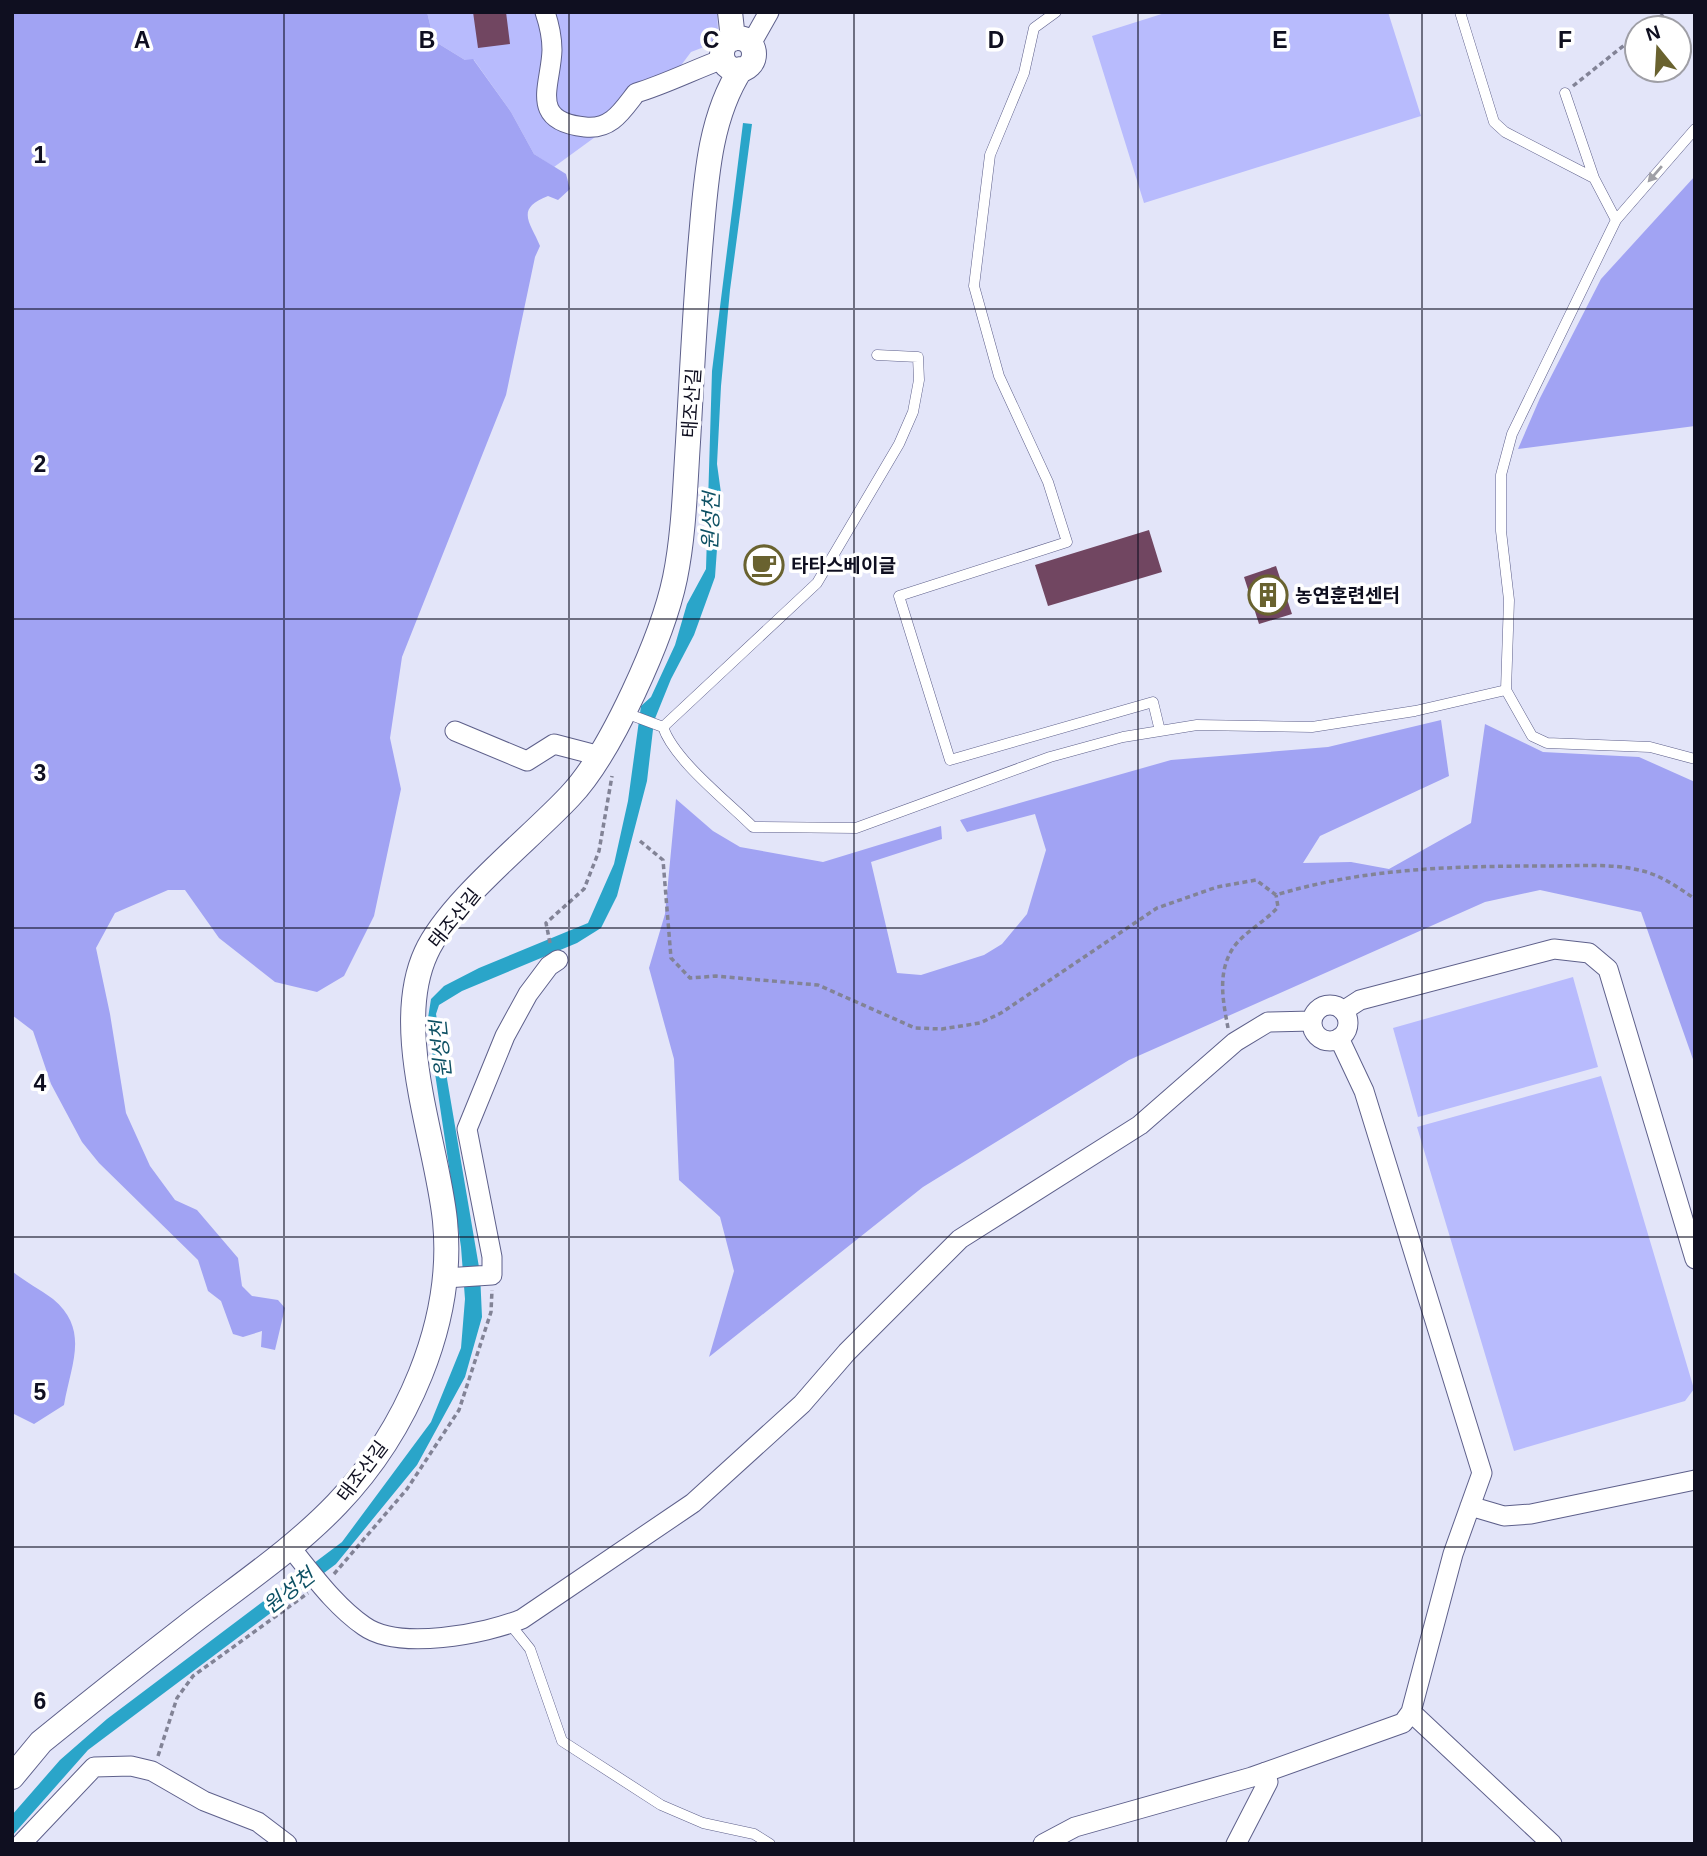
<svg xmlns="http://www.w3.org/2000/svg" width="1707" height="1856" font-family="Helvetica,'Noto Sans KR',sans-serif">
	<rect width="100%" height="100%" fill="#e3e5f9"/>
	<!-- green -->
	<path fill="#b8bbfd" d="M 427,12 L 717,12 L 719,50 L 704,47 L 691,52 L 679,68 L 602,132 L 554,167 L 534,154 L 511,112 L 474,60 L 465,60 L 434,41 Z
		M 1168,12 L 1388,12 L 1421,116 L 1144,203 L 1092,36 Z
		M 1573,977 L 1598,1067 L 1418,1117 L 1393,1028 Z
		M 1601,1076 L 1694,1389 L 1685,1401 L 1514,1451 L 1417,1127 Z"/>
	<!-- forest -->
	<path fill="#a1a3f3" d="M 12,12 L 427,12 L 434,41 L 465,60 L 473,59 L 511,112 L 534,154 L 566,174 L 570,189 L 558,200 L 548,196 C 514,209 531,223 540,246 L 535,257 L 506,395 L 402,657 L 390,738 L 401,789 L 374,916 L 344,976 L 317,992 L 275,982 L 219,938 L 185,890 L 168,890 L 115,913 L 96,948 L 110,1014 L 126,1113 L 150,1166 L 175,1200 L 197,1210 L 238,1258 L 242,1286 L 252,1296 L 278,1300 L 285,1308 L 275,1350 L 261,1347 L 262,1331 L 243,1337 L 233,1334 L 221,1301 L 208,1291 L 198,1260 L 99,1163 L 82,1142 L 51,1084 L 33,1031 L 12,1015 Z
		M 1695,176 L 1695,426 L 1518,449 L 1540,398 L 1601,279 Z
		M 1441,720 L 1449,776 L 1320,836 L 1303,863 L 1351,862 L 1389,869 L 1471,823 L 1485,724 L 1543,752 L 1639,757 L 1695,782 L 1695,1065 L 1641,912 L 1540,890 L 1485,902 L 1129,1060 L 923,1187 L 709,1357 L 734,1271 L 720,1217 L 679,1180 L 674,1059 L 649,968 L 665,914 L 676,799 L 713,831 L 740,847 L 823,862 L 941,826 L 942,839 L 871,862 L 897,973 L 921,975 L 984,955 L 1002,944 L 1027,914 L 1046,850 L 1035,814 L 967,832 L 960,820 L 1171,760 L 1328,747 Z
		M 12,1271 C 25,1282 40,1289 53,1299 C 90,1330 71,1364 64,1405 L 34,1424 L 12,1413 Z"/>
	<!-- water -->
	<path fill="#2aa5c9" d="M 743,123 L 752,124 L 730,290 L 721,386 L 717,464 L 721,493 L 715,577 L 694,635 L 671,679 L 654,721 L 647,781 L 617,896 L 601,928 L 577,943 L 462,991 L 439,1005 L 436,1014 L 480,1273 L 482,1317 L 465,1377 L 417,1465 L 336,1564 L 88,1750 L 12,1836 L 12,1815 L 60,1760 L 107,1719 L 342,1542 L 431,1422 L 461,1348 L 465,1299 L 461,1247 L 433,1060 L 428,1018 L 431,999 L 444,986 L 479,968 L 588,923 L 614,864 L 628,801 L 641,706 L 651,697 L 675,645 L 687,604 L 706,569 L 712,371 Z"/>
	<!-- building -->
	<path fill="#714661" d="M 473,12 L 506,12 L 510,44 L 478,48 Z
		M 1149,530 L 1162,572 L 1048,606 L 1035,565 Z
		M 1276,566 L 1292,614 L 1259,624 L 1244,577 Z"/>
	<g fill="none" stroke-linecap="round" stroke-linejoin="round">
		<!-- service casing -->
		<g stroke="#5e608b" stroke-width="11">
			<path id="service" d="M 1056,12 L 1034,28 L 1024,73 L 990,155 L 974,286 L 999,376 L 1048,482 L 1067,542 L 899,596 L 950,760 L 1153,702 L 1160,731
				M 1460,12 L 1494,122 L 1505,132 L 1594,178 L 1616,220 L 1512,434 L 1501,475 L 1501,531 L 1509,600 L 1506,690 L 1532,736 L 1547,743 L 1650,747 L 1695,759
				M 1565,93 L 1594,178
				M 1616,220 L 1695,129
				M 623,712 L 663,727 C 674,760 727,801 753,827 L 856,828 L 1050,757 L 1123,737 L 1197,725 L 1312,727 L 1415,711 L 1506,690
				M 663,727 L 817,583 L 899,444 L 913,412 L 919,380 L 918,357 L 877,355
				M 510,1624 L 530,1649 L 562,1741 L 661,1805 L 703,1823 L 754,1834 L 770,1844"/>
		</g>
		<!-- minor casing -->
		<g stroke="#5e608b" stroke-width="21">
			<path id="minor" d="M 545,12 C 549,24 552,37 552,50 C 551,86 528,121 585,127 C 611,130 622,111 636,93 C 666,84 693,70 723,59
				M 751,44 L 769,12
				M 455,731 L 527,761 L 554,744 L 600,756
				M1312 1023a18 18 0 1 1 36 0a18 18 0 1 1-36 0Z
				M 1343,1011 L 1360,1000 L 1554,949 L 1589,953 L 1608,969 L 1695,1259
				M 445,1278 L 492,1275 L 492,1257 L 467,1129 L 505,1036 L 528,994 L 549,966 L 558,960
				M 1470,1506 L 1504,1516 L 1531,1514 L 1695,1480
				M 290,1547 C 313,1575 335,1606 364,1626 C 399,1651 485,1634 522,1619 L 693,1503 L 802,1404 L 847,1352 L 960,1239 L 1140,1125 L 1235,1042 L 1268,1022 L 1312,1021
				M 1411,1712 L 1552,1844
				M 21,1844 L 94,1767 L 131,1766 L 152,1771 L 204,1801 L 258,1822 L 287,1844
				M 1043,1844 L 1075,1827 L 1252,1777 L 1403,1723 L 1411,1712 L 1453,1554 L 1482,1473 L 1364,1091 L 1339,1038
				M 1236,1844 L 1268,1782 L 1265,1772"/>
		</g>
		<!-- tertiary casing -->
		<g stroke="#5e608b" stroke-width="26">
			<path id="tertiary" d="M 730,12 L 733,39
				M722 54a16 16 0 1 1 32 0a16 16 0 1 1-32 0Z
				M 12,1777 L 41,1742 C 89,1703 137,1665 186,1627 C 237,1587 292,1551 337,1504 C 406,1432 455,1323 445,1221 C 437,1142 391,1029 426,953 C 449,902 530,839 570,796 C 611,753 663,636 675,578 C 684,534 685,487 688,442 C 692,374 695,306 701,238 C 706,182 709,118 741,69"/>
		</g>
		<!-- path -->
		<path stroke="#828396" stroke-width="3.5" stroke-dasharray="5 3.5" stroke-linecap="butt" d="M 1646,28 L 1666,12
			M 1573,86 L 1637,35
			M 640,841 L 663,860 L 671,958 L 690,978 L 716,976 L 818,985 L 915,1028 L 942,1029 L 980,1023 L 1001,1013 L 1157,908 L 1217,887 L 1256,880 L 1276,895 C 1364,868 1455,866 1547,866 C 1578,866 1613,863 1643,871 C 1662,876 1679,888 1695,899
			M 550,943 L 546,923 L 584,889 L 599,851 L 612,776
			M 1228,1028 C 1223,1001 1217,973 1233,948 C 1244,932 1265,922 1278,907 L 1276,895
			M 334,1574 L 407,1489 L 459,1410 L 491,1312 L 492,1290
			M 158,1756 L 177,1698 L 193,1676 L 308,1593"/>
		<!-- service -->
		<use href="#service" stroke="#fff" stroke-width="10"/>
		<!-- minor -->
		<use href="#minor" stroke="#fff" stroke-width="19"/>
		<!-- tertiary -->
		<use href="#tertiary" stroke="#fff" stroke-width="24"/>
	</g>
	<!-- one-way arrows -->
	<defs><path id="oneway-solid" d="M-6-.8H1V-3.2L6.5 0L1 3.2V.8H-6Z" transform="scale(1.75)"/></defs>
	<use fill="#9f9fa6" href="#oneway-solid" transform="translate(1655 174) rotate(131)"/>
	<!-- grid -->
	<path fill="none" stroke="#0f0f20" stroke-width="2" stroke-opacity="0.55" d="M 284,12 L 284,1844M 569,12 L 569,1844M 854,12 L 854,1844M 1138,12 L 1138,1844M 1422,12 L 1422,1844M 12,309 L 1695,309M 12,619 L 1695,619M 12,928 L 1695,928M 12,1237 L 1695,1237M 12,1547 L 1695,1547"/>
	<!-- icons -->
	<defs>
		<g id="cafe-ring" transform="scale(2.0125)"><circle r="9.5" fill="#fff" stroke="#69622f" stroke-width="1.5"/><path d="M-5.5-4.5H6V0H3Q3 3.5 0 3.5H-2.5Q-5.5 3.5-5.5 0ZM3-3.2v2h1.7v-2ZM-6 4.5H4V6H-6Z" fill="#69622f"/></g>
		<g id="building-ring" transform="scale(2.0125)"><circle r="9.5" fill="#fff" stroke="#69622f" stroke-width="1.5"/><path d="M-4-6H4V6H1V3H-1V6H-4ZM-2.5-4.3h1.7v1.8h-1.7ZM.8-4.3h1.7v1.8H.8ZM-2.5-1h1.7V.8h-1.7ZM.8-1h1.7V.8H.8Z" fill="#69622f"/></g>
	</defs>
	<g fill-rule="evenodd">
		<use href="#cafe-ring" x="764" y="565"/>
		<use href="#building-ring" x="1268" y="595"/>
	</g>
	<g text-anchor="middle" stroke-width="7" stroke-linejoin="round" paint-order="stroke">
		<!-- street labels -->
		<g font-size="19" fill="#0f0f20" stroke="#fff">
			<text transform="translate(691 403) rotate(-86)" y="7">태조산길</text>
			<text transform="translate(454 918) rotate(-51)" y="7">태조산길</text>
			<text transform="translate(362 1471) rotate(-53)" y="7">태조산길</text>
		</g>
		<!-- poi labels -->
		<g font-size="19" font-weight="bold" fill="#0f0f20" stroke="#fff" text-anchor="start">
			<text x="791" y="572">타타스베이글</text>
			<text x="1295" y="602">농연훈련센터</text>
		</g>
		<!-- water labels -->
		<g font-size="21" font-style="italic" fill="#0e5164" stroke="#fff">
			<text transform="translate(711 521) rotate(-88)" y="7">원성천</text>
			<text transform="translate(441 1049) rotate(-96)" y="7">원성천</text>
			<text transform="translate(289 1591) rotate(-38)" y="7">원성천</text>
		</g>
	</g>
	<g font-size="23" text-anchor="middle" font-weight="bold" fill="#0f0f20" stroke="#fff" stroke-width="7" stroke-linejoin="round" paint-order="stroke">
		<text x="142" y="48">A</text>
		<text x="427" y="48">B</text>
		<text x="711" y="48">C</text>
		<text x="996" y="48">D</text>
		<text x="1280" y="48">E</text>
		<text x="1565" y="48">F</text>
		<text x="40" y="163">1</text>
		<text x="40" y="472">2</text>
		<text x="40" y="781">3</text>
		<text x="40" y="1091">4</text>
		<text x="40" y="1400">5</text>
		<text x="40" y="1709">6</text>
	</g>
	<!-- border -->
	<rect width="1707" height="1856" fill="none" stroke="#0f0f20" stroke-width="28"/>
	<!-- north arrow -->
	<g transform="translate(1658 49) rotate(342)"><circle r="33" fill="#ffffff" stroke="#9f9fa6" stroke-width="2"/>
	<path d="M0-5L12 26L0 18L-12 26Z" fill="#69622f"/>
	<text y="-10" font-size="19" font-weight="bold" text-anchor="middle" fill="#0f0f20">N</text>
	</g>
</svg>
